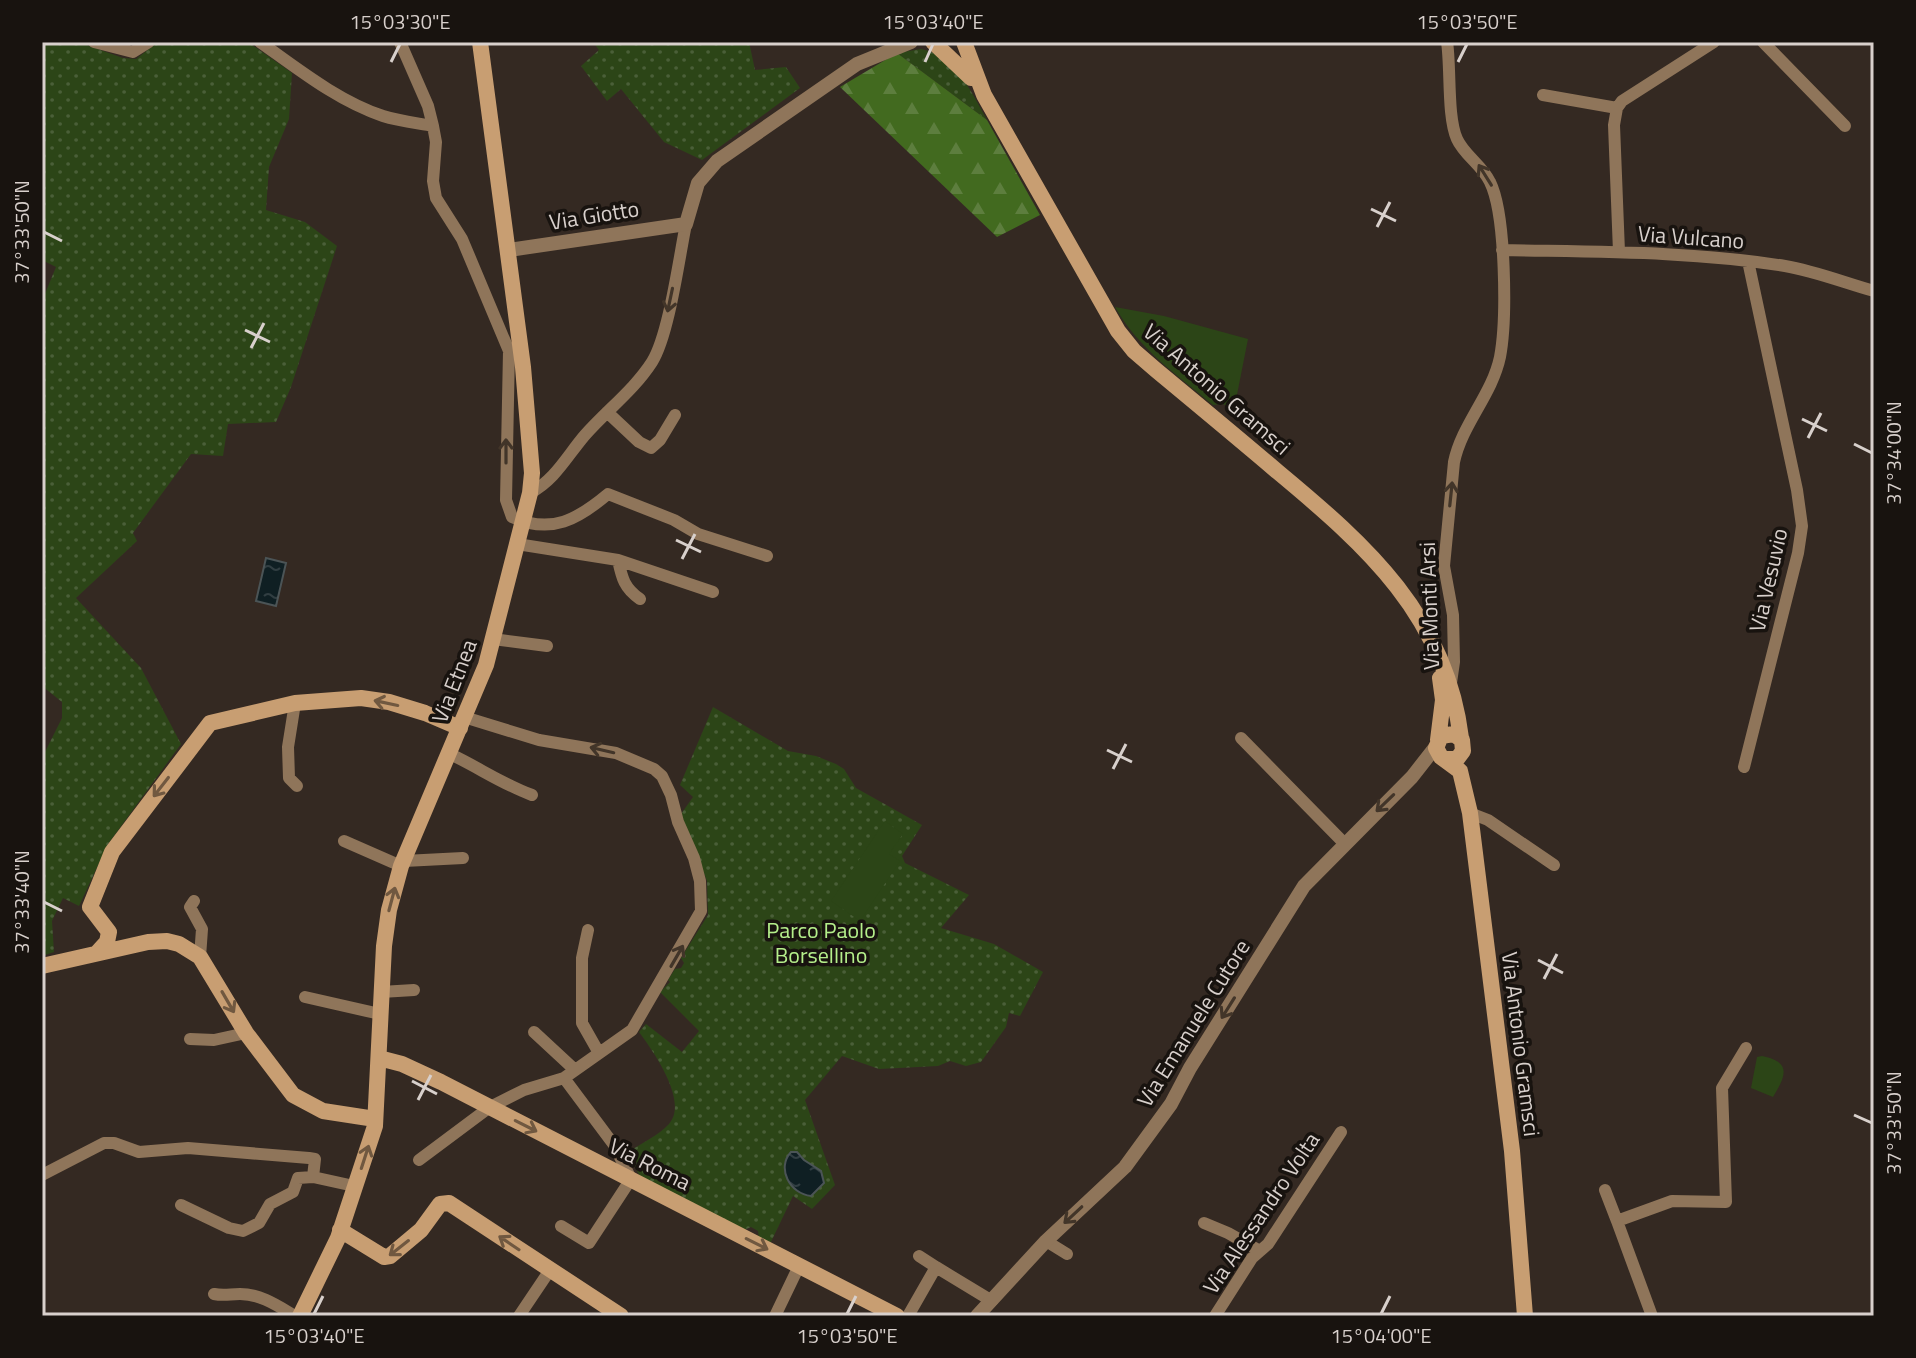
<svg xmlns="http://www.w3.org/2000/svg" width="1916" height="1358" font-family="'Titillium Web',sans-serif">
	<defs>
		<pattern id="grass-dots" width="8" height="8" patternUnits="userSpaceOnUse" patternTransform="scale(2)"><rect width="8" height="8" fill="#2c4517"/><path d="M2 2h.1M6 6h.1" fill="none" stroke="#4a5f38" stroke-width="1.8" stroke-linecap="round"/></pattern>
		<pattern id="forest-firs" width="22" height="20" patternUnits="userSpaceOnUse" patternTransform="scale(2)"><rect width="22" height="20" fill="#426a1f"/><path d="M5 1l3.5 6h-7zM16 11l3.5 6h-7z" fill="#5d7e3e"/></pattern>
		<pattern id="water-ripples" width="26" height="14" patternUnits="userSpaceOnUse" patternTransform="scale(2)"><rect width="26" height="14" fill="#0f1f23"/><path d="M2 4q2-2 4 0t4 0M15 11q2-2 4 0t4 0" fill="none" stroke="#313e42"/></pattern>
	</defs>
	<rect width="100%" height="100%" fill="#342922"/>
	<!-- grass -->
	<path fill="url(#grass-dots)" d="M 42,42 L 78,42 L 123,58 L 136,59 L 158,42 L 248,42 L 292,73 L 289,119 L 269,167 L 266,210 L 305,222 L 337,246 L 291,387 L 276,422 L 228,424 L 223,456 L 191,454 L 133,533 L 137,541 L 76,598 L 141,668 L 181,744 L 108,844 L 79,906 L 63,898 L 52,921 L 54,952 L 42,956 L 42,758 L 62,718 L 62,702 L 42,686 L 42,301 L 56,267 L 42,260 Z
		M 593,42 L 749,42 L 755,70 L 786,67 L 800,88 L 702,160 L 664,142 L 621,89 L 607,101 L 581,66 L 599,50 Z
		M 921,49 C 955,55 972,93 987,120 L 897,53 Z
		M 713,707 L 788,751 L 816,756 L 836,764 L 844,769 L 856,788 L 922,825 L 902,856 L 905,863 L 969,895 L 941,928 L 994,944 L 1043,972 L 1020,1016 L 1009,1013 L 1006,1027 L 981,1062 L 966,1066 L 950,1061 L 938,1066 L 879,1069 L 842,1056 L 805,1100 L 835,1185 L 812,1209 L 793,1196 L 770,1244 L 759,1238 L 758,1231 L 751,1227 L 744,1230 L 641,1178 L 627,1153 C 640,1144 659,1135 669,1124 C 689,1101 653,1051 639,1032 L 646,1024 L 682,1052 L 699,1031 L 660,992 L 670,982 L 668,980 L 675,969 L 681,968 L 684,963 L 681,958 L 708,915 L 707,881 L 681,814 L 693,797 L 680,785 Z"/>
	<!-- forest -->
	<path fill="url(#forest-firs)" d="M 897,53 L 987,120 L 1040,215 L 997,237 L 840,87 Z"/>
	<!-- garden -->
	<path fill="#2c4517" d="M 1115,307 L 1164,316 L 1248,339 L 1234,410 L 1223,404 L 1213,405 C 1177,375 1138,348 1115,307 Z
		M 885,821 L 903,834 L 889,854 L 900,861 L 860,921 L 831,901 Z
		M 1762,1056 C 1793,1062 1785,1077 1773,1097 L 1751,1088 L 1757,1057 Z"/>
	<!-- water -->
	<path fill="url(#water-ripples)" stroke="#4b5456" stroke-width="2" d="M 266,558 L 286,563 L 276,606 L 256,601 Z
		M 791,1152 L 797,1152 L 804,1160 L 821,1171 L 824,1183 L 811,1196 C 790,1194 776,1168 791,1152 Z"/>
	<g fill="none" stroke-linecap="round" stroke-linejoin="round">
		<!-- minor -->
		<path stroke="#8f755a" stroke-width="12" d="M 94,42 L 133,52 L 149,42
			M 260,42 C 298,69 338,101 383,116 C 399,121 417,123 433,126
			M 400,42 L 428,106 L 433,126 L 436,142 L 433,181 L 436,198 L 462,239 L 509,351 L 506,500 L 512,517 C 552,535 578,519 608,494 L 674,520 L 698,534 L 767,556
			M 1447,42 C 1451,68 1447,117 1457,139 C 1464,155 1482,165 1490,182 C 1506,214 1507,320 1500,357 C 1492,395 1462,424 1454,462 L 1444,566 L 1453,615 L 1454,662 L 1451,683
			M 1763,42 L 1845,126
			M 1543,95 L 1617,108
			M 1502,250 C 1596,252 1692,251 1785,266 C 1815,271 1845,283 1874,291
			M 1619,252 L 1614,125 L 1617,108 L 1622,101 L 1714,42
			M 607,412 L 639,442 L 651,448 L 660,440 L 675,415
			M 530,493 C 555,480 567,456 585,435 C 607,410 634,390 652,362 C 669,335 679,258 686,224
			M 517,544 L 618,560 L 713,592
			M 618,560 C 622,578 624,588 640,599
			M 493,639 L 547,646
			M 295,703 L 288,747 L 289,778 L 297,786
			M 1241,738 L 1344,843
			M 450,754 C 478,767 502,784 532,795
			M 1744,767 L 1798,553 L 1802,526 L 1797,490 L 1748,261
			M 1470,813 L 1488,820 L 1554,865
			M 344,841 L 401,866
			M 404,861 L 463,858
			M 194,901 L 190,907 L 202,929 L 200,957
			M 588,930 L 582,958 L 582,1023 L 599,1053
			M 381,992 L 414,990
			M 305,997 L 380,1014
			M 534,1032 L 575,1070
			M 190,1039 L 214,1040 L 246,1033
			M 419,1160 L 490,1107 L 524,1090 L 564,1078 L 632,1030 L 701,911 L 700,881 L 694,858 L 678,822 L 671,795 L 662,776 L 654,769 L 616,753 L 539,740 L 464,717
			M 42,1175 L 104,1143 L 114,1143 L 139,1152 L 188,1148 L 309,1158 L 315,1159 L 313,1177
			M 1605,1190 L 1617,1221
			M 181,1205 L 229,1228 L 243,1231 L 259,1223 L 270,1204 L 293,1192 L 298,1178 L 313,1177 L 354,1186
			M 1204,1223 L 1228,1233 L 1260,1251
			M 561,1226 L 589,1243 L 631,1179 L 614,1145 L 564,1078
			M 1046,1241 L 1067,1254
			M 919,1256 L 936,1267
			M 214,1294 C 224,1296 230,1294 240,1294 C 261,1294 278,1306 295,1316
			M 519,1316 L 550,1270
			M 775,1316 L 799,1266
			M 908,1316 L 936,1267 L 992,1301
			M 1215,1316 L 1252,1258 L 1268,1244 L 1341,1132
			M 1652,1316 L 1617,1221 L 1672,1201 L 1726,1202 L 1722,1088 L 1746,1048"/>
		<!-- tertiary -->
		<path stroke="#8f755a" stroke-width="14" d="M 509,250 L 686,224 L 698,183 L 717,161 L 857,64 L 911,42
			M 977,1316 L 1046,1241 L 1125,1167 L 1171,1104 L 1190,1068 L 1304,886 L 1412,777 L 1437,745"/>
		<!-- secondary -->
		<path stroke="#c89e72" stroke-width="16" d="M 933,42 L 971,78
			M 964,42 L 984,95 L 1118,331 L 1134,351 L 1156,370 C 1197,404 1238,438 1278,472 C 1367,546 1446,616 1461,738
			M 1438,740 L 1443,700 L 1440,678
			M 1446,759 L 1457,759 L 1463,751 L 1462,740 L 1454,734 L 1441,736 L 1436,748 L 1441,757 L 1460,771 L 1470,813 L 1512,1151 L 1525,1316
			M 97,953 L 107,942 L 109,932 L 90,907 L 112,852 L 210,723 L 295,703 L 361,698 L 389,702 L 425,713 L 460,728
			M 42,966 L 148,942 L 167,941 L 179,944 L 200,957 L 246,1033 L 293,1095 L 323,1111 L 375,1119
			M 379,1058 L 402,1064 L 441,1082 L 897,1316
			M 340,1230 L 384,1257 L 390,1256 L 421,1230 L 440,1204 L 449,1203 L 621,1316
			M 300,1316 L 338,1238 L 375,1126 L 384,946 L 389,910 L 401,866 L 486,665 L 530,493 L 532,473 L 523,367 L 480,42"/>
	</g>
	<!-- one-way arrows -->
	<defs><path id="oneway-shaft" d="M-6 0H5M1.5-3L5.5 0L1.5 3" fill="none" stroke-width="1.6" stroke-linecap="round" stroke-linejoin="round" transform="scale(2)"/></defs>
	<g stroke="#423529">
		<use href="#oneway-shaft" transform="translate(1485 175) rotate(-122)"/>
		<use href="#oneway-shaft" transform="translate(670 300) rotate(102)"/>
		<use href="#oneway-shaft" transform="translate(506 451) rotate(-90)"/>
		<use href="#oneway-shaft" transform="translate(1451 494) rotate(-84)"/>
		<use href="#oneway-shaft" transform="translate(602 750) rotate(-167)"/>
		<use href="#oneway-shaft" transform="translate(1385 803) rotate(136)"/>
		<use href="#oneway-shaft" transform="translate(677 956) rotate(-60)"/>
		<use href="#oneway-shaft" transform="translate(1228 1008) rotate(122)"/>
		<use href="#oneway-shaft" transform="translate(1073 1215) rotate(137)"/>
	</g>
	<g stroke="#705840">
		<use href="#oneway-shaft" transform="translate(386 703) rotate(-168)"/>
		<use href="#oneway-shaft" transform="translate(161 787) rotate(128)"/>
		<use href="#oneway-shaft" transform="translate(392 899) rotate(-75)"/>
		<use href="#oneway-shaft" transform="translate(228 1002) rotate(60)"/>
		<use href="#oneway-shaft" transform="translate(526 1126) rotate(27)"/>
		<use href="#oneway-shaft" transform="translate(365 1157) rotate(-72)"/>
		<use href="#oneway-shaft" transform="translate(509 1243) rotate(-146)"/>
		<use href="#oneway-shaft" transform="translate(757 1244) rotate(27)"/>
		<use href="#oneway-shaft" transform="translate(399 1248) rotate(142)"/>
	</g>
	<!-- ticks -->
	<path fill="none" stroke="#d8d0cc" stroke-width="3" d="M 391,62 L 400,44M 925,62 L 933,44M 1458,62 L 1467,44M 1371,209 L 1396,221M 1377,227 L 1390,202M 44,232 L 62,241M 245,330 L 270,342M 251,348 L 264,323M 1802,419 L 1827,431M 1808,438 L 1821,413M 1854,444 L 1872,453M 676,540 L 701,552M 682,559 L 695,534M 1107,750 L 1132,762M 1113,769 L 1126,744M 44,902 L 62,911M 1538,960 L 1563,973M 1544,979 L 1557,954M 412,1081 L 437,1094M 418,1100 L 431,1075M 1854,1115 L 1872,1123M 314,1314 L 323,1296M 847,1314 L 856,1296M 1381,1314 L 1390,1296"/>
	<g text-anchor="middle" stroke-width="7" stroke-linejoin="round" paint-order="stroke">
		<!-- street labels -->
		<g font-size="22" fill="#d8d0cc" stroke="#18130f">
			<text transform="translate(594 215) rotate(-9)" y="8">Via Giotto</text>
			<text transform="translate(1691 237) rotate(4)" y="8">Via Vulcano</text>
			<text transform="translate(1217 389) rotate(41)" y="8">Via Antonio Gramsci</text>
			<text transform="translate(1768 580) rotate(-77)" y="8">Via Vesuvio</text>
			<text transform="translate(1429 606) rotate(-92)" y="8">Via Monti Arsi</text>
			<text transform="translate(454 681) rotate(-69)" y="8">Via Etnea</text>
			<text transform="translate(1193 1023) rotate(-58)" y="8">Via Emanuele Cutore</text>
			<text transform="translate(1521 1044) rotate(83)" y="8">Via Antonio Gramsci</text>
			<text transform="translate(650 1164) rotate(27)" y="8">Via Roma</text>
			<text transform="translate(1261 1213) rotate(-56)" y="8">Via Alessandro Volta</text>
		</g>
		<!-- park labels -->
		<g font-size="22" fill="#b5ef8b" stroke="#18130f">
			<text x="821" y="938">Parco Paolo<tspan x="821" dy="25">Borsellino</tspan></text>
		</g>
	</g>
	<!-- border -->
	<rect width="1916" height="1358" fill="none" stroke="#18130f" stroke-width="88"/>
	<rect x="44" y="44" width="1828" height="1270" fill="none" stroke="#d8d0cc" stroke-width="3"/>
	<g font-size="20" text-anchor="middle" fill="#d8d0cc">
		<text x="400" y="29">15°03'30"E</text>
		<text x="933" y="29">15°03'40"E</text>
		<text x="1467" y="29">15°03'50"E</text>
		<text transform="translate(22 232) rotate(-90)" y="7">37°33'50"N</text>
		<text transform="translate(1894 453) rotate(-90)" y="7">37°34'00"N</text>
		<text transform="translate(22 902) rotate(-90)" y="7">37°33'40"N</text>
		<text transform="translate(1894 1123) rotate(-90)" y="7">37°33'50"N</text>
		<text x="314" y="1343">15°03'40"E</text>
		<text x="847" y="1343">15°03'50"E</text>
		<text x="1381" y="1343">15°04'00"E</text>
	</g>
</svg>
